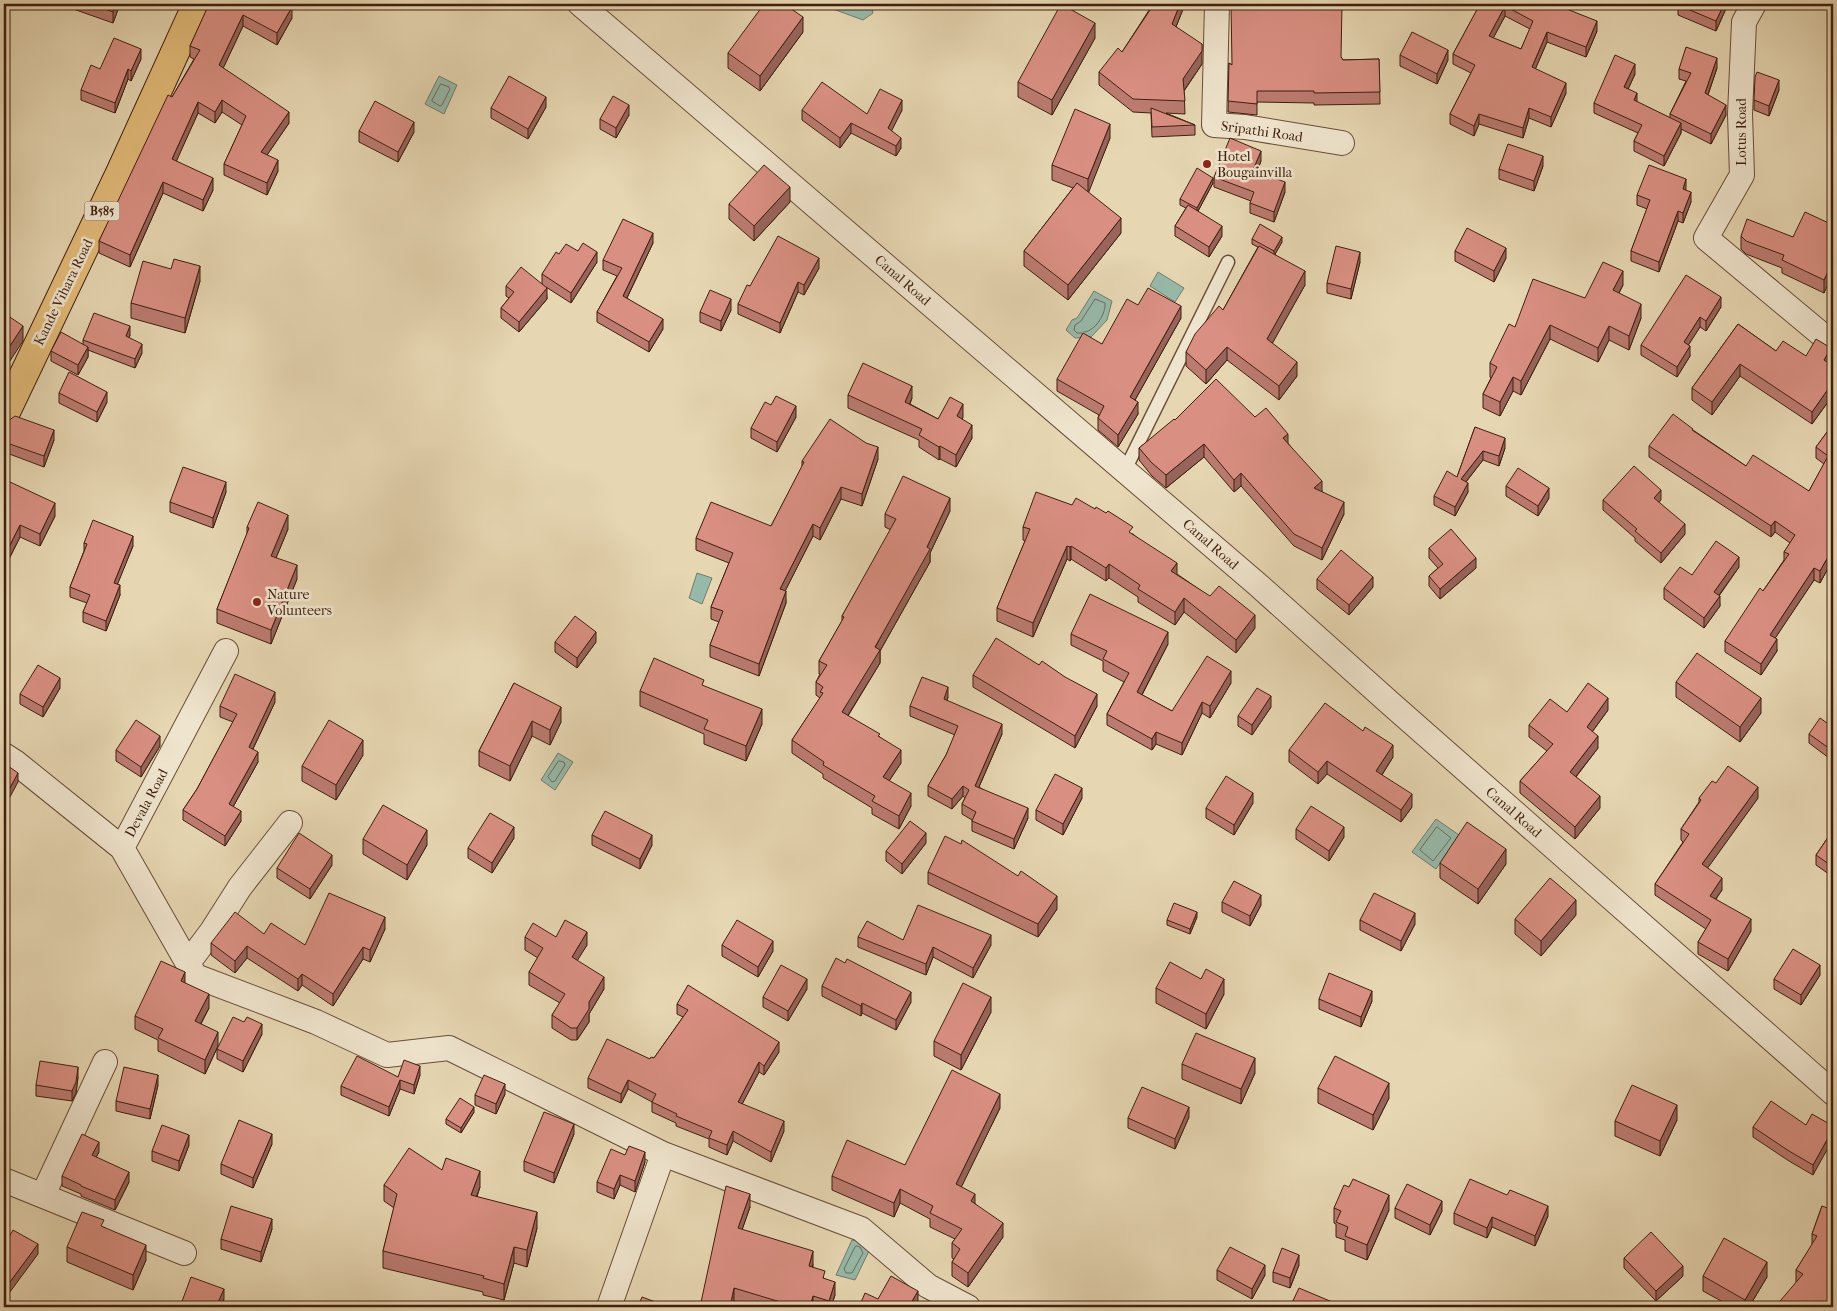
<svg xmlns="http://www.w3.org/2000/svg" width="1837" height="1311" font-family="'IM FELL French Canon',serif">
	<rect width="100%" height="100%" fill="#e6d6b2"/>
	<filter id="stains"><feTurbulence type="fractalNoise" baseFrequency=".004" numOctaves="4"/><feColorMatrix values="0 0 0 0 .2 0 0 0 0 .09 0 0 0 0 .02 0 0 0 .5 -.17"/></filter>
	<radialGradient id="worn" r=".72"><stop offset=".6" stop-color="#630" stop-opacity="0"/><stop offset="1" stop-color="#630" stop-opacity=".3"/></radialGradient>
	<!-- water -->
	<path fill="#97b9a9" stroke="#747b6b" d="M 831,4 L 871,4 L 873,13 L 863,20 L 833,9 Z
		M 439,76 L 457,85 L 444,114 L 425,104 Z
		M 1158,272 L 1184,288 L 1175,302 L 1150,286 Z
		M 1094,291 L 1112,301 L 1107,320 L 1091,337 L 1075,338 L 1066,330 L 1072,320 L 1077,318 Z
		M 697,573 L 712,578 L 702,604 L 689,598 Z
		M 558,753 L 573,762 L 555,790 L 541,780 Z
		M 1436,819 L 1459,835 L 1436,869 L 1412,852 Z
		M 852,1240 L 862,1241 L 869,1251 L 855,1280 L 836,1275 Z"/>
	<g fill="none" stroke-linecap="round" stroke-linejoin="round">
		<!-- shore -->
		<path stroke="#6c6c5c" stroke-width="1" d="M 441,84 L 449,87 L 450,89 L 442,105 L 440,106 L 432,101 Z
			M 1082,333 L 1077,333 L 1074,330 L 1075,325 L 1081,321 L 1095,299 L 1105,303 C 1106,313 1096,331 1084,332
			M 559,761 L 564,762 L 565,765 L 555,781 L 552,782 L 548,777 Z
			M 1437,827 L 1451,838 L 1433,861 L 1420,850 Z
			M 857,1246 L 860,1247 L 863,1253 L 852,1273 L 846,1273 L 844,1269 L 855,1247 Z"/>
		<!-- lane casing -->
		<g stroke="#6a4d38" stroke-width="15">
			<path id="lane" d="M 1125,470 L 1228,262"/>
		</g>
		<!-- street casing -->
		<g stroke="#6a4d38" stroke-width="26">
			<path id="street" d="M 580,4 L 1257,584 L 1391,704 L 1833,1093
				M 1217,4 L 1214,125 L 1245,127 L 1342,143
				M 1754,4 L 1744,22 L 1740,114 L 1742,175 L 1706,238 L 1833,344
				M 4,755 L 15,762 L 122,848 L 226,651
				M 122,848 L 195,976 L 316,1022 L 387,1055 L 449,1048 L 663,1154 L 861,1229 L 928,1286 L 968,1307
				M 188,963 L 212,931 L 240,887 L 290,823
				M 4,1180 L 184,1253
				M 43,1195 L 105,1062
				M 609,1307 L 663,1154"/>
		</g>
		<!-- primary casing -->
		<g stroke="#401f0f" stroke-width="30">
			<path id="primary" d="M 4,416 L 120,173 L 197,4"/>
		</g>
		<!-- lane -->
		<use href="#lane" stroke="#efe4cd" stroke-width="12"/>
		<!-- street -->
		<use href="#street" stroke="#efe4cd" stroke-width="24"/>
		<!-- primary -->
		<use href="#primary" stroke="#e3bb79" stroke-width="28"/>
	</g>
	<!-- wall -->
	<path fill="#bb7b70" stroke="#401f0f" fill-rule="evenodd" d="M 59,4 L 120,4 L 113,23 Z
		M 461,4 L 471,4 L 466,9 Z
		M 1152,4 L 1185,4 L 1176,27 L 1202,64 L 1184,91 L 1185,114 L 1166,113 L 1195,125 L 1195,135 L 1152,137 L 1151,113 L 1133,112 L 1099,85 L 1099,72 L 1122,52 L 1153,4 Z
		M 1465,4 L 1554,4 L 1597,31 L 1586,57 L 1547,42 L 1535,69 L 1566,93 L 1551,127 L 1529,118 L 1523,138 L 1479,124 L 1474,136 L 1450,124 L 1450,114 L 1471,73 L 1453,64 L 1453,54 L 1477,10 ZM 1505,16 L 1530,29 L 1521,49 L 1493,38 Z
		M 1728,4 L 1716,31 L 1678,15 L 1678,5 Z
		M 208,7 L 292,18 L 277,45 L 243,26 L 223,68 L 289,123 L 267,155 L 278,171 L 267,195 L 224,175 L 224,164 L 242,125 L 222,112 L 215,123 L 198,113 L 176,161 L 213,190 L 203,211 L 163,193 L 130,267 L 99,253 L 99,241 L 172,97 L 194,59 L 190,57 L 190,46 Z
		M 803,32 L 760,91 L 728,68 L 728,53 Z
		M 1095,38 L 1052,115 L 1018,97 L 1018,82 Z
		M 1400,55 L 1448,60 L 1437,84 L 1400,66 Z
		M 1341,57 L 1343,60 L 1379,59 L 1380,104 L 1314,105 L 1314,103 L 1257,102 L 1257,115 L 1228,112 L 1229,63 L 1232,65 Z
		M 141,59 L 131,81 L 128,79 L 115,113 L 81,100 L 81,90 L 100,69 Z
		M 1717,68 L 1708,95 L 1726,115 L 1711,144 L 1681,129 L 1681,133 L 1664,166 L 1634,151 L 1634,141 L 1638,133 L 1594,113 L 1594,103 L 1635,74 L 1628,89 L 1637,102 L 1670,118 L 1670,114 L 1686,81 L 1679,79 L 1679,69 Z
		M 1779,90 L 1769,116 L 1754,110 L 1754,100 Z
		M 546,107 L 528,139 L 491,118 L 491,108 Z
		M 802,110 L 867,114 L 902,110 L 891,131 L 901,148 L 896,156 L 851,133 L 840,148 L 802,120 Z
		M 629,115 L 616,138 L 600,129 L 600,119 Z
		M 359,131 L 414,132 L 398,162 L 359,142 Z
		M 1110,138 L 1088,192 L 1121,233 L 1068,300 L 1024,266 L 1024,251 L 1073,188 L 1052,180 L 1052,165 Z
		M 1261,161 L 1257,172 L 1285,192 L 1274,222 L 1250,213 L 1250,203 L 1251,201 L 1214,187 L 1214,177 Z
		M 1543,166 L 1534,191 L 1499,179 L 1499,169 Z
		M 1213,183 L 1198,211 L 1222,236 L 1209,257 L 1175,236 L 1175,226 L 1186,208 L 1180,205 L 1180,199 Z
		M 1686,190 L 1691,202 L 1683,223 L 1678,221 L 1659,272 L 1631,261 L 1631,251 L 1647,209 L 1637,205 L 1637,195 Z
		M 790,202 L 754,241 L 729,219 L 729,204 Z
		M 1833,225 L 1824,293 L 1782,273 L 1782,268 L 1746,254 L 1741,249 L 1741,236 L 1793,237 Z
		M 1252,239 L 1282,242 L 1275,254 L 1305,285 L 1272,343 L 1297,376 L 1279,400 L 1227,360 L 1206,384 L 1186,366 L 1186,352 L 1223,310 L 1258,247 L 1252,244 Z
		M 653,243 L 627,298 L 663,329 L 649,352 L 597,322 L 597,312 L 617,276 L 603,270 L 603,260 Z
		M 578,251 L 597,262 L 571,303 L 546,287 L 547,299 L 519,332 L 501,318 L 501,308 L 509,298 L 506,296 L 506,286 L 542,284 L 542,274 L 559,254 Z
		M 1455,251 L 1506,258 L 1494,282 L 1455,261 Z
		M 1360,262 L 1351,299 L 1327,293 L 1327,283 Z
		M 819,268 L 804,295 L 798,292 L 780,333 L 738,314 L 738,304 L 750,286 Z
		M 200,281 L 185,333 L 131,318 L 131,303 Z
		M 1623,285 L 1619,293 L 1641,318 L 1629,350 L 1609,340 L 1598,362 L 1550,339 L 1521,395 L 1513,391 L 1500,416 L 1483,408 L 1483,394 L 1491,378 L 1490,377 L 1490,363 L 1515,327 L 1585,298 Z
		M 1138,305 L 1181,318 L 1135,400 L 1138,414 L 1118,447 L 1098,430 L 1098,418 L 1099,415 L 1057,391 L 1057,379 L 1102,344 Z
		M 1721,307 L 1706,331 L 1700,327 L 1688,345 L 1690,356 L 1677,377 L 1641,355 L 1641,345 Z
		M 731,310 L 721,331 L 700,322 L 700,312 Z
		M 1738,324 L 1776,351 L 1831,361 L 1829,363 L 1833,366 L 1833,395 L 1812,424 L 1740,376 L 1712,415 L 1692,400 L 1692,388 Z
		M 130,335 L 129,338 L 142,353 L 135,368 L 88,350 L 88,357 L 78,375 L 51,361 L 51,351 L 83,345 L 83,340 Z
		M 59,393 L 107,402 L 97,422 L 59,403 Z
		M 848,395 L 912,398 L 910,404 L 938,419 L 963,417 L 962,419 L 972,438 L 956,467 L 940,459 L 939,460 L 919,447 L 919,440 L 848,408 Z
		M 796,417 L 777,452 L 751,438 L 751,428 Z
		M 1255,417 L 1288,443 L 1322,491 L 1344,514 L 1322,560 L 1294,546 L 1241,486 L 1234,492 L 1204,457 L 1166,488 L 1152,476 L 1139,460 L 1139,448 L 1175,420 Z
		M 1833,424 L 1832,533 L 1833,534 L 1833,559 L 1820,583 L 1814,580 L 1775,638 L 1777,651 L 1761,675 L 1725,652 L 1725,641 L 1763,591 L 1784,560 L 1784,552 L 1790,543 L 1775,532 L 1771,537 L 1649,457 L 1649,446 L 1693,430 L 1746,466 L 1809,491 L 1824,464 L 1816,458 L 1816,447 Z
		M 1475,427 L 1505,448 L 1499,466 L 1483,460 L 1466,482 L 1468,492 L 1455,516 L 1434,505 L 1434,496 L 1457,477 Z
		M 4,433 L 54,440 L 44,467 L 4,452 Z
		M 878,459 L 862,506 L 841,499 L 820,540 L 813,536 L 785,591 L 786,603 L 759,676 L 710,657 L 710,645 L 719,622 L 711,619 L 711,607 L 729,563 L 696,550 L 696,538 L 771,526 L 802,467 L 802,461 Z
		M 1506,486 L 1549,498 L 1538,516 L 1506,496 Z
		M 226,492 L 213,528 L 170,512 L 170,502 Z
		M 4,495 L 55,516 L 40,546 L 20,537 L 4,569 Z
		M 1603,500 L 1661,500 L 1659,502 L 1685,534 L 1661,563 L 1635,541 L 1635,538 L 1603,510 Z
		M 950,511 L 930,553 L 930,562 L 880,651 L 880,663 L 848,716 L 880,737 L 901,763 L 889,781 L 911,806 L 899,829 L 872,814 L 872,808 L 823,778 L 823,774 L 792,753 L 792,740 L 820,698 L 816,695 L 816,682 L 820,674 L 819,674 L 819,661 L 842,621 L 842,616 L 891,530 L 885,527 L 885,514 Z
		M 247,527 L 288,529 L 276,558 L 297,579 L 271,644 L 217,623 L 217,609 L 247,534 Z
		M 1023,527 L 1133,534 L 1177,574 L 1255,628 L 1236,653 L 1184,612 L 1175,625 L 1138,602 L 1138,597 L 1109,578 L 1106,581 L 1071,559 L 1070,561 L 1067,559 L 1033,637 L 997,621 L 997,608 L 1025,541 L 1023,540 Z
		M 84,543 L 133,546 L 117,584 L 120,595 L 106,631 L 83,622 L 83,612 L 87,603 L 70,597 L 70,587 L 84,551 Z
		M 1429,548 L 1476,568 L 1440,599 L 1429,586 L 1429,576 L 1438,568 L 1429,558 Z
		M 1739,567 L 1719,596 L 1720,606 L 1704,628 L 1664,599 L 1664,588 L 1692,575 Z
		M 1317,579 L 1373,587 L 1349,615 L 1317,589 Z
		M 1071,634 L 1168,644 L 1142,695 L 1172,711 L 1231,683 L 1210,718 L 1202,713 L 1182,755 L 1156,744 L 1152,750 L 1107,725 L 1107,714 L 1124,682 L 1103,671 L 1103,661 L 1071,645 Z
		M 555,642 L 596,642 L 577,668 L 555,652 Z
		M 973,675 L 1097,706 L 1075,748 L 973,687 Z
		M 1676,682 L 1761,713 L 1740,742 L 1676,697 Z
		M 514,683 L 561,722 L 550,745 L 532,736 L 510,781 L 479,766 L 479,751 Z
		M 60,688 L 43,717 L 20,704 L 20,694 Z
		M 640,691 L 762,724 L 746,761 L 704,744 L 704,734 L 640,706 Z
		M 948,697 L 947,701 L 1002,734 L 979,787 L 1028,818 L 1014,849 L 972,831 L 972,820 L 962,814 L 962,804 L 965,798 L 963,796 L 952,809 L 928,796 L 928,786 L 946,755 L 955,735 L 910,716 L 910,706 Z
		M 275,702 L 253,749 L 258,762 L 233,807 L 241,821 L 225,846 L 183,820 L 183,810 L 197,789 L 233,722 L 220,717 L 220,706 Z
		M 1271,707 L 1252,735 L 1238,726 L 1238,716 Z
		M 1608,710 L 1592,732 L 1598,748 L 1576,777 L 1600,808 L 1575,839 L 1520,793 L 1520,781 L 1547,751 L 1529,737 L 1529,725 L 1567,712 Z
		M 1833,713 L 1833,761 L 1809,743 L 1809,734 L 1827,723 Z
		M 160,746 L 141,777 L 116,761 L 116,750 Z
		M 1289,750 L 1393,757 L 1382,775 L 1412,807 L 1401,822 L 1327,774 L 1318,784 L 1289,762 Z
		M 363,755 L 336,800 L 302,781 L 302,766 Z
		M 1716,783 L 1758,798 L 1707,868 L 1722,890 L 1716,899 L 1751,931 L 1728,971 L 1698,954 L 1698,942 L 1706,929 L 1655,895 L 1655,884 L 1683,842 L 1681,840 L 1681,829 L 1699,802 L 1699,798 Z
		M 1082,798 L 1063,835 L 1036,820 L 1036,810 Z
		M 1253,803 L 1234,835 L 1206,818 L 1206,808 Z
		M 1296,829 L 1344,837 L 1329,861 L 1296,839 Z
		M 1833,830 L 1833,877 L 1816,865 L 1816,855 Z
		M 592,835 L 652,845 L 640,869 L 592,845 Z
		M 514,838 L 492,873 L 468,858 L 468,848 Z
		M 363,839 L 427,845 L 407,880 L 363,854 Z
		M 926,843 L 902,874 L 886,861 L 886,851 Z
		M 1440,863 L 1506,864 L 1478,904 L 1440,878 Z
		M 332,865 L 310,899 L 277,878 L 277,868 Z
		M 928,872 L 1057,909 L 1038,937 L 928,884 Z
		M 1222,902 L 1261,905 L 1250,926 L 1222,912 Z
		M 1576,915 L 1541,956 L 1515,934 L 1515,919 Z
		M 1197,917 L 1190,934 L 1167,925 L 1167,920 Z
		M 1360,920 L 1415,924 L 1401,951 L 1360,930 Z
		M 385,929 L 370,962 L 363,959 L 333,1006 L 302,985 L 298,991 L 247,958 L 235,973 L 211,955 L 211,943 L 264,934 L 305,945 Z
		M 525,937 L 556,937 L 587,945 L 577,960 L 604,989 L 589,1014 L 589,1022 L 577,1040 L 571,1040 L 552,1028 L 552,1015 L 560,1003 L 529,985 L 529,972 L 538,958 L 525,950 Z
		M 858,937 L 903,940 L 991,945 L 973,978 L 933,957 L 926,975 L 858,947 Z
		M 722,945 L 773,951 L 758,977 L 722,956 Z
		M 1820,975 L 1801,1005 L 1774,989 L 1774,979 Z
		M 185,983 L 209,1008 L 201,1024 L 218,1046 L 205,1074 L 158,1051 L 158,1040 L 135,1029 L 135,1016 Z
		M 822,986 L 911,1002 L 896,1030 L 862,1013 L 861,1016 L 822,996 Z
		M 1156,988 L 1224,994 L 1206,1029 L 1156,1003 Z
		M 807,989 L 788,1021 L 763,1007 L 763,997 Z
		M 1319,999 L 1372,1001 L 1361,1027 L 1319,1009 Z
		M 677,1004 L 779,1052 L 764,1075 L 759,1072 L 742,1104 L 784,1131 L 771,1162 L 733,1141 L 727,1155 L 709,1147 L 709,1139 L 676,1126 L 676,1123 L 652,1112 L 652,1102 L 628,1089 L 621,1103 L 588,1088 L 588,1078 L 654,1058 L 683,1017 L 677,1014 Z
		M 991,1012 L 961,1070 L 934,1056 L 934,1041 Z
		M 244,1022 L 262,1034 L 243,1072 L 217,1059 L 217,1049 Z
		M 1182,1064 L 1255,1073 L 1241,1104 L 1182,1079 Z
		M 420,1075 L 414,1094 L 400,1089 L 389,1116 L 341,1095 L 341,1086 L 398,1077 Z
		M 78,1077 L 76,1093 L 72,1101 L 36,1096 L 36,1085 Z
		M 158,1085 L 150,1119 L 116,1111 L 116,1101 Z
		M 1318,1088 L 1389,1098 L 1373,1130 L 1318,1103 Z
		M 505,1094 L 496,1114 L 475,1105 L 475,1095 Z
		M 1000,1108 L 961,1187 L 1003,1237 L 968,1287 L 952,1276 L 952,1262 L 954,1259 L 952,1258 L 952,1243 L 955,1239 L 930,1227 L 930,1219 L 900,1203 L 894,1217 L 832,1190 L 832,1176 L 905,1165 Z
		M 474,1112 L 461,1133 L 446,1124 L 446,1119 Z
		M 1189,1117 L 1175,1149 L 1128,1128 L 1128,1118 Z
		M 1677,1120 L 1660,1156 L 1615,1136 L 1615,1121 Z
		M 1806,1125 L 1833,1126 L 1813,1175 L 1789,1161 L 1753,1137 L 1753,1127 Z
		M 574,1134 L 554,1183 L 524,1171 L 524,1161 Z
		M 272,1144 L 253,1188 L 221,1174 L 221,1164 Z
		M 189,1145 L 179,1171 L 152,1161 L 152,1151 Z
		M 99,1152 L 96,1157 L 129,1182 L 115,1210 L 81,1196 L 81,1194 L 62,1186 L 62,1176 Z
		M 625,1155 L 645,1162 L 635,1192 L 620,1185 L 614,1199 L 597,1192 L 597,1182 Z
		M 442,1170 L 480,1187 L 477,1197 L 537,1228 L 527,1267 L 514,1263 L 504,1300 L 483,1295 L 483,1292 L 383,1268 L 383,1251 L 394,1208 L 384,1201 L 384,1185 Z
		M 1822,1206 L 1833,1307 L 1796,1282 L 1796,1270 L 1812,1245 L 1812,1234 Z
		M 750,1207 L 742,1230 L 813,1264 L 813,1267 L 825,1279 L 835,1295 L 831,1307 L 755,1307 L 734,1301 L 700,1307 Z
		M 1334,1208 L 1389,1210 L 1367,1260 L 1345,1251 L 1345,1240 L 1336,1237 L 1336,1224 L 1334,1223 Z
		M 1395,1208 L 1442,1211 L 1430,1235 L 1395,1218 Z
		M 1454,1213 L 1548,1216 L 1535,1246 L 1492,1227 L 1487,1238 L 1454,1224 Z
		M 104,1227 L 146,1260 L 133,1290 L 67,1262 L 67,1247 Z
		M 272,1229 L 261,1262 L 221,1249 L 221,1239 Z
		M 1624,1258 L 1683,1276 L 1656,1301 L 1624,1268 Z
		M 1299,1265 L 1290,1288 L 1273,1282 L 1273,1272 Z
		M 1217,1270 L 1265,1275 L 1252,1299 L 1217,1280 Z
		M 1703,1276 L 1767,1277 L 1749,1307 L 1732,1307 L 1703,1291 Z
		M 224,1299 L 220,1307 L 181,1307 L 181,1304 Z"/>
	<!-- shaded-wall -->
	<path fill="#98645b" stroke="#401f0f" d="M 116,4 L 120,4 L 113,23 L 113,12 Z
		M 466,4 L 471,4 L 466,9 Z
		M 1180,4 L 1185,4 L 1172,37 L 1172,24 Z
		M 1724,4 L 1728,4 L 1716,31 L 1716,21 Z
		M 1505,6 L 1505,16 L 1489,46 L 1489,36 Z
		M 292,7 L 292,18 L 277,45 L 277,33 Z
		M 243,15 L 243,26 L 219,77 L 219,65 Z
		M 803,17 L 803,32 L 760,91 L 760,76 Z
		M 1597,21 L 1597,31 L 1586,57 L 1586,47 Z
		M 1095,23 L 1095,38 L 1052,115 L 1052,100 Z
		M 1547,32 L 1547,42 L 1532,77 L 1532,67 Z
		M 1202,44 L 1202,64 L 1183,92 L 1183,79 Z
		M 141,49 L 141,59 L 131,81 L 131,71 Z
		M 1448,50 L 1448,60 L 1437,84 L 1437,74 Z
		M 1717,58 L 1717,68 L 1705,103 L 1705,93 Z
		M 1635,64 L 1635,74 L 1624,98 L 1624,87 Z
		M 128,69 L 128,79 L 115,113 L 115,103 Z
		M 1779,80 L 1779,90 L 1769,116 L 1769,106 Z
		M 1566,83 L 1566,93 L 1551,127 L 1551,117 Z
		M 1637,93 L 1637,103 L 1634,100 Z
		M 546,97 L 546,107 L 528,139 L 528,129 Z
		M 222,100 L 222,112 L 215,123 L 215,112 Z
		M 902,100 L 902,110 L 888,138 L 888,128 Z
		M 198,102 L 198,113 L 172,171 L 172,159 Z
		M 629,105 L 629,115 L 616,138 L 616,128 Z
		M 1726,105 L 1726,115 L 1711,144 L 1711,134 Z
		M 1529,108 L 1529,118 L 1523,138 L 1523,128 Z
		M 289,112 L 289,123 L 261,164 L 261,152 Z
		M 1479,114 L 1479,124 L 1474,136 L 1474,126 Z
		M 414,122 L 414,132 L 398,162 L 398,152 Z
		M 851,123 L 851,133 L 840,148 L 840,138 Z
		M 1681,123 L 1681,133 L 1664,166 L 1664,156 Z
		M 1110,124 L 1110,138 L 1088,194 L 1088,179 Z
		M 901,138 L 901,148 L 896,156 L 896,146 Z
		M 1261,151 L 1261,161 L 1253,180 L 1253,170 Z
		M 1543,156 L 1543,166 L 1534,191 L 1534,181 Z
		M 278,160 L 278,171 L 267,195 L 267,183 Z
		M 213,178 L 213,190 L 203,211 L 203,200 Z
		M 1213,178 L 1213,183 L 1197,213 L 1197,208 Z
		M 1686,179 L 1686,189 L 1683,199 L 1683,189 Z
		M 163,182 L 163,193 L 130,267 L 130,255 Z
		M 1285,182 L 1285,192 L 1274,222 L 1274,212 Z
		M 790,187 L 790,202 L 754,241 L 754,226 Z
		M 1691,192 L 1691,202 L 1683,223 L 1683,213 Z
		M 1678,211 L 1678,221 L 1659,272 L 1659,262 Z
		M 1121,218 L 1121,233 L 1068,300 L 1068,285 Z
		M 1222,226 L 1222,236 L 1209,257 L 1209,247 Z
		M 653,233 L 653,243 L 623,306 L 623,296 Z
		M 1282,237 L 1282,242 L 1274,256 L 1274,251 Z
		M 1506,248 L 1506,258 L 1494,282 L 1494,271 Z
		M 597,252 L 597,262 L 571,303 L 571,293 Z
		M 1360,252 L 1360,262 L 1351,299 L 1351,289 Z
		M 819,258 L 819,268 L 804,295 L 804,285 Z
		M 1833,261 L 1833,274 L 1824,293 L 1824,280 Z
		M 200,266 L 200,281 L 185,333 L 185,318 Z
		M 1305,271 L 1305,285 L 1267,353 L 1267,339 Z
		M 1623,271 L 1623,285 L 1613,304 L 1613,290 Z
		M 798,282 L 798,292 L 780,333 L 780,323 Z
		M 547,288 L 547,299 L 519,332 L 519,322 Z
		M 1721,297 L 1721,307 L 1706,331 L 1706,321 Z
		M 731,299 L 731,310 L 721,331 L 721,321 Z
		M 1641,304 L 1641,318 L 1629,350 L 1629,336 Z
		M 1181,306 L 1181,318 L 1130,409 L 1130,397 Z
		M 1700,317 L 1700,327 L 1684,352 L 1684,342 Z
		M 663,319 L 663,329 L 649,352 L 649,342 Z
		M 1550,325 L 1550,339 L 1521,395 L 1521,381 Z
		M 23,326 L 23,341 L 4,370 L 4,355 Z
		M 130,326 L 130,335 L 126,345 L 126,336 Z
		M 1609,326 L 1609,340 L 1598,362 L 1598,348 Z
		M 142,344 L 142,353 L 135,368 L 135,359 Z
		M 1690,346 L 1690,356 L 1677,377 L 1677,367 Z
		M 88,347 L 88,357 L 78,375 L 78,365 Z
		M 1227,347 L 1227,360 L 1206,384 L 1206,370 Z
		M 1831,348 L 1831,361 L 1824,372 L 1824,360 Z
		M 1297,362 L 1297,376 L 1279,400 L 1279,386 Z
		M 1740,364 L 1740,376 L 1712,415 L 1712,402 Z
		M 1513,377 L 1513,391 L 1500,416 L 1500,402 Z
		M 1833,382 L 1833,395 L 1812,424 L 1812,412 Z
		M 912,386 L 912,398 L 905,415 L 905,402 Z
		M 107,392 L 107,402 L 97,422 L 97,412 Z
		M 1138,402 L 1138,414 L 1118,447 L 1118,435 Z
		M 963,404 L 963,417 L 957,429 L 957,416 Z
		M 796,406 L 796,417 L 777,452 L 777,442 Z
		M 972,425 L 972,438 L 956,467 L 956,455 Z
		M 54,430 L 54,440 L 44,467 L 44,456 Z
		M 1288,434 L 1288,446 L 1283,438 Z
		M 1505,438 L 1505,448 L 1499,466 L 1499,456 Z
		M 1204,444 L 1204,457 L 1166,488 L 1166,475 Z
		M 940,446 L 940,459 L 939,460 L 939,447 Z
		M 878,447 L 878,459 L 862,506 L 862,494 Z
		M 1483,451 L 1483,460 L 1461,488 L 1461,479 Z
		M 1241,473 L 1241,486 L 1234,492 L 1234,480 Z
		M 1322,481 L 1322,493 L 1314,488 Z
		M 226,482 L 226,492 L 213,528 L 213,518 Z
		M 1468,483 L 1468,492 L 1455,516 L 1455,507 Z
		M 841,487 L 841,499 L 820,540 L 820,528 Z
		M 1549,488 L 1549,498 L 1538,516 L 1538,506 Z
		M 1661,490 L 1661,500 L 1654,508 L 1654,498 Z
		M 950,498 L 950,511 L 930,553 L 930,562 L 880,651 L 880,663 L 842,725 L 842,712 L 927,547 Z
		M 1344,502 L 1344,514 L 1322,560 L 1322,548 Z
		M 55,503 L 55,516 L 40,546 L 40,534 Z
		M 288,515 L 288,529 L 271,570 L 271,556 Z
		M 1833,520 L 1833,532 L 1828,542 L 1828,531 Z
		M 1775,521 L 1775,532 L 1771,537 L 1771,526 Z
		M 813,524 L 813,536 L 780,601 L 780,589 Z
		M 1685,524 L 1685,534 L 1661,563 L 1661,553 Z
		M 20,525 L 20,537 L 4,569 L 4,557 Z
		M 133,536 L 133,546 L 114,593 L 114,583 Z
		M 1067,546 L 1067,559 L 1033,637 L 1033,623 Z
		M 1071,546 L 1071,559 L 1070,561 L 1070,547 Z
		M 1833,548 L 1833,559 L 1820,583 L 1820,571 Z
		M 1739,557 L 1739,567 L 1714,602 L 1714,592 Z
		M 1476,558 L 1476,568 L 1440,599 L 1440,589 Z
		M 1177,563 L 1177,576 L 1171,571 Z
		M 1109,564 L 1109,578 L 1106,581 L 1106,568 Z
		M 297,565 L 297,579 L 271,644 L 271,630 Z
		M 1814,568 L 1814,580 L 1770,646 L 1770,635 Z
		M 1373,577 L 1373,587 L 1349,615 L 1349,605 Z
		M 120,585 L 120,595 L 106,631 L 106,621 Z
		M 786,591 L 786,603 L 759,676 L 759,664 Z
		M 1720,596 L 1720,606 L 1704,628 L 1704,618 Z
		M 1184,598 L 1184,612 L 1175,625 L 1175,612 Z
		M 1255,615 L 1255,628 L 1236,653 L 1236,640 Z
		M 596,632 L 596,642 L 577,668 L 577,658 Z
		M 1168,632 L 1168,644 L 1137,704 L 1137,692 Z
		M 1777,639 L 1777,651 L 1761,675 L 1761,664 Z
		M 1231,671 L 1231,683 L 1210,718 L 1210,706 Z
		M 60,678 L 60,688 L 43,717 L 43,707 Z
		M 948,687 L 948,697 L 944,709 L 944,699 Z
		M 275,692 L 275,702 L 249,757 L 249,747 Z
		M 1097,694 L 1097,706 L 1075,748 L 1075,736 Z
		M 1271,696 L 1271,707 L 1252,735 L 1252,725 Z
		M 1608,698 L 1608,710 L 1587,739 L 1587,727 Z
		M 1761,698 L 1761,713 L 1740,742 L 1740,727 Z
		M 1202,702 L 1202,713 L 1182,755 L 1182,743 Z
		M 561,707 L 561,722 L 550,745 L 550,730 Z
		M 762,709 L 762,724 L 746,761 L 746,746 Z
		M 532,721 L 532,736 L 510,781 L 510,766 Z
		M 1002,724 L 1002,734 L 975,796 L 975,786 Z
		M 1156,732 L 1156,744 L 1152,750 L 1152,739 Z
		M 160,736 L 160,746 L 141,777 L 141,767 Z
		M 1598,736 L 1598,748 L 1570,784 L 1570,772 Z
		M 363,740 L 363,755 L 336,800 L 336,785 Z
		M 1393,745 L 1393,757 L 1376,784 L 1376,771 Z
		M 901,750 L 901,763 L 883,790 L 883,777 Z
		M 258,752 L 258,762 L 229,814 L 229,804 Z
		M 1327,761 L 1327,774 L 1318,784 L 1318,772 Z
		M 18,773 L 18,782 L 4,808 L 4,799 Z
		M 963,786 L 963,796 L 952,809 L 952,799 Z
		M 1758,787 L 1758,798 L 1702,876 L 1702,864 Z
		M 1082,788 L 1082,798 L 1063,835 L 1063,824 Z
		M 911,793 L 911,806 L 899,829 L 899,816 Z
		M 1253,793 L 1253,803 L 1234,835 L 1234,825 Z
		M 1412,794 L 1412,807 L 1401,822 L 1401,810 Z
		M 1600,796 L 1600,808 L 1575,839 L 1575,827 Z
		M 1028,808 L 1028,818 L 1014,849 L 1014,839 Z
		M 241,811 L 241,821 L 225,846 L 225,836 Z
		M 514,827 L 514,838 L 492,873 L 492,863 Z
		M 1344,827 L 1344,837 L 1329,861 L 1329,851 Z
		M 427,830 L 427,845 L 407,880 L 407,865 Z
		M 926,833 L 926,843 L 902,874 L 902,864 Z
		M 652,835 L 652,845 L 640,869 L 640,859 Z
		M 1506,849 L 1506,864 L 1478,904 L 1478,889 Z
		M 332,855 L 332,865 L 310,899 L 310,889 Z
		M 1722,878 L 1722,890 L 1710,907 L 1710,896 Z
		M 1261,895 L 1261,905 L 1250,926 L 1250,916 Z
		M 1057,896 L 1057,909 L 1038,937 L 1038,924 Z
		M 1576,900 L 1576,915 L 1541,956 L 1541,941 Z
		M 1197,912 L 1197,917 L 1190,934 L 1190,929 Z
		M 1415,913 L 1415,924 L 1401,951 L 1401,941 Z
		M 385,917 L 385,929 L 370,962 L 370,950 Z
		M 1751,919 L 1751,931 L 1728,971 L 1728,959 Z
		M 587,932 L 587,945 L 572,969 L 572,957 Z
		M 991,935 L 991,945 L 973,978 L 973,968 Z
		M 773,941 L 773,951 L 758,977 L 758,967 Z
		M 247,946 L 247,958 L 235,973 L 235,961 Z
		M 363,947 L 363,959 L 333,1006 L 333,994 Z
		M 933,947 L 933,957 L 926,975 L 926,964 Z
		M 1820,965 L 1820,975 L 1801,1005 L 1801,995 Z
		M 185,972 L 185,985 L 181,981 Z
		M 302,974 L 302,985 L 298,991 L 298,979 Z
		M 604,977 L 604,989 L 589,1014 L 589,1022 L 577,1040 L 577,1028 L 589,1002 Z
		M 807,979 L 807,989 L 788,1021 L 788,1011 Z
		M 1224,979 L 1224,994 L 1206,1029 L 1206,1014 Z
		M 1372,991 L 1372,1001 L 1361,1027 L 1361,1017 Z
		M 911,992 L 911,1002 L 896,1030 L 896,1020 Z
		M 209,994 L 209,1008 L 195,1034 L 195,1021 Z
		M 991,997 L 991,1012 L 961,1070 L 961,1055 Z
		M 862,1003 L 862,1013 L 861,1016 L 861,1006 Z
		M 262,1024 L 262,1034 L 243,1072 L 243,1061 Z
		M 218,1032 L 218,1046 L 205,1074 L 205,1060 Z
		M 779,1042 L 779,1052 L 764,1075 L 764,1066 Z
		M 1255,1058 L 1255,1073 L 1241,1104 L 1241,1089 Z
		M 759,1062 L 759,1072 L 738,1112 L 738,1102 Z
		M 420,1066 L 420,1075 L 414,1094 L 414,1085 Z
		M 78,1067 L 78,1077 L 76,1093 L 72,1101 L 72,1091 Z
		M 158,1075 L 158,1085 L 150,1119 L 150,1109 Z
		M 400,1080 L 400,1089 L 389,1116 L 389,1107 Z
		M 628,1080 L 628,1089 L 621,1103 L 621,1094 Z
		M 1389,1083 L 1389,1098 L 1373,1130 L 1373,1115 Z
		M 505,1084 L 505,1094 L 496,1114 L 496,1104 Z
		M 1000,1094 L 1000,1108 L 956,1198 L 956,1184 Z
		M 1677,1105 L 1677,1120 L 1660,1156 L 1660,1141 Z
		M 474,1107 L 474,1112 L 461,1133 L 461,1128 Z
		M 1189,1107 L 1189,1117 L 1175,1149 L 1175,1139 Z
		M 784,1121 L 784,1131 L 771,1162 L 771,1152 Z
		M 574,1124 L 574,1134 L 554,1183 L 554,1173 Z
		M 1833,1129 L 1833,1139 L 1813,1175 L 1813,1165 Z
		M 733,1131 L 733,1141 L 727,1155 L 727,1145 Z
		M 272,1134 L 272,1144 L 253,1188 L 253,1178 Z
		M 189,1135 L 189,1145 L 179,1171 L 179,1161 Z
		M 99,1142 L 99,1152 L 92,1165 L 92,1155 Z
		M 645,1152 L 645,1162 L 635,1192 L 635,1181 Z
		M 480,1171 L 480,1187 L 471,1211 L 471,1195 Z
		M 129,1172 L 129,1182 L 115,1210 L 115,1200 Z
		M 620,1175 L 620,1185 L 614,1199 L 614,1189 Z
		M 900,1189 L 900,1203 L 894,1217 L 894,1203 Z
		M 750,1194 L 750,1207 L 738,1241 L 738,1228 Z
		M 975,1194 L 975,1208 L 971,1201 Z
		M 1389,1195 L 1389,1210 L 1367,1260 L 1367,1245 Z
		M 1442,1201 L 1442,1211 L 1430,1235 L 1430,1225 Z
		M 1548,1206 L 1548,1216 L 1535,1246 L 1535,1236 Z
		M 537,1212 L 537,1228 L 527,1267 L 527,1250 Z
		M 1492,1217 L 1492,1227 L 1487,1238 L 1487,1228 Z
		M 272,1219 L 272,1229 L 261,1262 L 261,1252 Z
		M 1003,1223 L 1003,1237 L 968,1287 L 968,1273 Z
		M 38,1244 L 38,1254 L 4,1300 L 4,1290 Z
		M 146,1245 L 146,1260 L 133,1290 L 133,1275 Z
		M 514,1247 L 514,1263 L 504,1300 L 504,1284 Z
		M 813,1251 L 813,1264 L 809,1279 L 809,1266 Z
		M 1299,1255 L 1299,1265 L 1290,1288 L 1290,1278 Z
		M 1767,1262 L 1767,1277 L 1749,1307 L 1745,1307 L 1745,1300 Z
		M 1265,1265 L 1265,1275 L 1252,1299 L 1252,1289 Z
		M 1683,1266 L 1683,1276 L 1656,1301 L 1656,1291 Z
		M 835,1282 L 835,1295 L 831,1307 L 829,1307 L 829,1301 Z
		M 734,1288 L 734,1301 L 733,1307 L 730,1307 Z
		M 224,1289 L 224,1299 L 220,1307 L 216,1307 Z
		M 918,1291 L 918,1301 L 914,1307 L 911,1303 Z
		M 813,1296 L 813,1307 L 810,1307 Z"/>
	<!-- building -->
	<path fill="#d98f82" stroke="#401f0f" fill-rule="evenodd" d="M 91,4 L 116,4 L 113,12 Z
		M 209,4 L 287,4 L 292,7 L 277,33 L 243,15 L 219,65 L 289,112 L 261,152 L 278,160 L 267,183 L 224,164 L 246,116 L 222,100 L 215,112 L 198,102 L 172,159 L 213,178 L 203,200 L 163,182 L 130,255 L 99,241 L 168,95 L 172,97 L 200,50 L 190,46 Z
		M 764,4 L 784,4 L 803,17 L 760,76 L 728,53 Z
		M 1061,4 L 1095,23 L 1052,100 L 1018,82 Z
		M 1154,4 L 1180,4 L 1172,24 L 1202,44 L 1202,51 L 1183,79 L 1185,101 L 1133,99 L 1099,72 L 1118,48 L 1122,52 Z
		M 1231,4 L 1342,4 L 1341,57 L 1343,60 L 1379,59 L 1380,92 L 1314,93 L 1314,91 L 1257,91 L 1257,104 L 1228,101 L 1229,63 L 1232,65 Z
		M 1480,4 L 1554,4 L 1597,21 L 1586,47 L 1547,32 L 1532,67 L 1566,83 L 1551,117 L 1529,108 L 1523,128 L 1479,114 L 1474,126 L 1450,114 L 1475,65 L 1453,54 ZM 1505,6 L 1533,21 L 1521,49 L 1489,36 Z
		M 1678,4 L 1724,4 L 1716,21 L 1678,5 Z
		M 1412,32 L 1448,50 L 1437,74 L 1400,55 Z
		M 114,38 L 141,49 L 131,71 L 128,69 L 115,103 L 81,90 L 91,65 L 100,69 Z
		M 1686,47 L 1717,58 L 1705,93 L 1726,105 L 1711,134 L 1670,114 L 1691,73 L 1679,69 Z
		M 1615,55 L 1635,64 L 1624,87 L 1637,93 L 1634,100 L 1681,123 L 1664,156 L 1634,141 L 1642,125 L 1594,103 Z
		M 1757,72 L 1779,80 L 1769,106 L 1754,100 L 1755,77 Z
		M 509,76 L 546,97 L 528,129 L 491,108 Z
		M 822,82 L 867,114 L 880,89 L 902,100 L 888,128 L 901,138 L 896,146 L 851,123 L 840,138 L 802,110 Z
		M 613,96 L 629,105 L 616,128 L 600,119 Z
		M 375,101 L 414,122 L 398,152 L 359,131 Z
		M 1151,108 L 1195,125 L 1152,127 Z
		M 1075,109 L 1110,124 L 1088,179 L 1052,165 Z
		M 1230,138 L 1261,151 L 1253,170 L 1285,182 L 1274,212 L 1250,203 L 1254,192 L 1214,177 Z
		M 1508,144 L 1543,156 L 1534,181 L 1499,169 Z
		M 764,165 L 790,187 L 754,226 L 729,204 Z
		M 1649,165 L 1686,179 L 1683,189 L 1691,192 L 1683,213 L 1678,211 L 1659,262 L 1631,251 L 1650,200 L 1637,195 Z
		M 1197,168 L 1213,178 L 1197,208 L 1180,199 Z
		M 1077,183 L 1121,218 L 1068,285 L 1024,251 Z
		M 1188,205 L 1222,226 L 1209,247 L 1175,226 Z
		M 1805,212 L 1833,225 L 1833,261 L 1824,280 L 1782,260 L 1784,255 L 1746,241 L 1741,236 L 1747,219 L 1793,237 Z
		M 623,219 L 653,233 L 623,296 L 663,319 L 649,342 L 597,312 L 622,268 L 603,260 Z
		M 1260,224 L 1282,237 L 1274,251 L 1252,239 Z
		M 1467,228 L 1506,248 L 1494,271 L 1455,251 Z
		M 778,236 L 819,258 L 804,285 L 798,282 L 780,323 L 738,304 L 747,285 L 750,286 Z
		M 583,243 L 597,252 L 571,293 L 542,274 L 556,252 L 559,254 L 566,244 L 578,251 Z
		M 1259,246 L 1305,271 L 1267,339 L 1297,362 L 1279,386 L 1227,347 L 1206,370 L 1186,352 L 1195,334 L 1219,306 L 1223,310 Z
		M 1336,246 L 1360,252 L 1351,289 L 1327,283 Z
		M 174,259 L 200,266 L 185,318 L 131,303 L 143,261 L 171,269 Z
		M 1603,262 L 1623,271 L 1613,290 L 1641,304 L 1629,336 L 1609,326 L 1598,348 L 1550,325 L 1521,381 L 1513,377 L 1500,402 L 1483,394 L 1497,367 L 1490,363 L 1509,324 L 1515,327 L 1533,279 L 1585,298 Z
		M 521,267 L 547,288 L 519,322 L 501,308 L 514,292 L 506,286 Z
		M 1686,275 L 1721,297 L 1706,321 L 1700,317 L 1684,342 L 1690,346 L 1677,367 L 1641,345 Z
		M 1148,288 L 1181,306 L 1130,397 L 1138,402 L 1118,435 L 1098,418 L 1104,406 L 1057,379 L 1083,333 L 1102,344 L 1127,299 L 1138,305 Z
		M 710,290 L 731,299 L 721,321 L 700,312 Z
		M 4,313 L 23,326 L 4,355 Z
		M 94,313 L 130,326 L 126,336 L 142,344 L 135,359 L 83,340 Z
		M 1738,324 L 1776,351 L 1783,341 L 1806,356 L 1816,339 L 1831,348 L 1824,360 L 1833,366 L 1833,382 L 1812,412 L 1740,364 L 1712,402 L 1692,388 Z
		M 61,332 L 88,347 L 78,365 L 51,351 Z
		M 863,363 L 912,386 L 905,402 L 938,419 L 950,397 L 963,404 L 957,416 L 972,425 L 956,455 L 940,446 L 939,447 L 919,435 L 922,429 L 848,395 Z
		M 69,372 L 107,392 L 97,412 L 59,393 Z
		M 1216,379 L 1255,417 L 1266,408 L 1288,434 L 1283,438 L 1322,481 L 1314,488 L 1344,502 L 1322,548 L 1294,534 L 1241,473 L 1234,480 L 1204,444 L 1166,475 L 1152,463 L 1139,448 L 1174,419 L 1175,420 Z
		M 776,396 L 796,406 L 777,442 L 751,428 L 765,402 L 771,405 Z
		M 1673,414 L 1693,429 L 1692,430 L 1746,466 L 1753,455 L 1809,491 L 1828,456 L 1816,447 L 1833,424 L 1833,520 L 1828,531 L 1833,534 L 1833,548 L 1820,571 L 1814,568 L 1770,635 L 1777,639 L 1761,664 L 1725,641 L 1760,588 L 1763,591 L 1789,554 L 1784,552 L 1795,535 L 1775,521 L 1771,526 L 1649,446 Z
		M 15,416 L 54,430 L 44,456 L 4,442 L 4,433 L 8,421 Z
		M 830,419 L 866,443 L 878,447 L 862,494 L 841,487 L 820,528 L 813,524 L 780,589 L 786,591 L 759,664 L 710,645 L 723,611 L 711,607 L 733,553 L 696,538 L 711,502 L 771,526 L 804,462 L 802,461 Z
		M 1475,427 L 1505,438 L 1499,456 L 1483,451 L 1461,479 L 1468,483 L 1455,507 L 1434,496 L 1447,471 L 1457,477 Z
		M 1634,466 L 1661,490 L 1654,498 L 1685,524 L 1661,553 L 1635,531 L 1637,529 L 1603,500 Z
		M 183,467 L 226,482 L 213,518 L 170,502 Z
		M 1518,468 L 1549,488 L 1538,506 L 1506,486 Z
		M 903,476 L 950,498 L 927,547 L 930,549 L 875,647 L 880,650 L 842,712 L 880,734 L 878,736 L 901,750 L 883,777 L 911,793 L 899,816 L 872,801 L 875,796 L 823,765 L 824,762 L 792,740 L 823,693 L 820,692 L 823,687 L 816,682 L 827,665 L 819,661 L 844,617 L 842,616 L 896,519 L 885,514 Z
		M 10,482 L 55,503 L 40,534 L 20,525 L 4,557 L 4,495 Z
		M 1036,492 L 1072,505 L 1076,498 L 1095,509 L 1096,507 L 1106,513 L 1108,511 L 1133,527 L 1129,532 L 1177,563 L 1171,571 L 1210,596 L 1219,586 L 1255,615 L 1236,640 L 1184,598 L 1175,612 L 1138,589 L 1140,585 L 1109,564 L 1106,568 L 1071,546 L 1070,547 L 1067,546 L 1033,623 L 997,608 L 1030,529 L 1023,527 Z
		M 258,502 L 288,515 L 271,556 L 297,565 L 271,630 L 217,609 L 249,528 L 247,527 Z
		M 93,520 L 133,536 L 114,583 L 120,585 L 106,621 L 83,612 L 90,595 L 70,587 L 87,544 L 84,543 Z
		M 1451,529 L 1476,558 L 1440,589 L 1429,576 L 1443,564 L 1429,548 Z
		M 1716,541 L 1739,557 L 1714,592 L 1720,596 L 1704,618 L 1664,588 L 1680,567 L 1692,575 Z
		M 1341,550 L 1373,577 L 1349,605 L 1317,579 Z
		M 1090,594 L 1168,632 L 1137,692 L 1172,711 L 1207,656 L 1231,671 L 1210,706 L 1202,702 L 1182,743 L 1156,732 L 1152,739 L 1107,714 L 1129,673 L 1103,659 L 1107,651 L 1071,634 Z
		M 575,616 L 596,632 L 577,658 L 555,642 Z
		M 996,638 L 1039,665 L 1042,661 L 1065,677 L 1097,694 L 1075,736 L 973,675 Z
		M 1697,653 L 1761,698 L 1740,727 L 1676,682 Z
		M 654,658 L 704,680 L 702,685 L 762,709 L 746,746 L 704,729 L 708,720 L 640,691 Z
		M 38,665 L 60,678 L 43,707 L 20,694 Z
		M 235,674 L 275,692 L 249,747 L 258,752 L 229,804 L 241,811 L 225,836 L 183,810 L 197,789 L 237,714 L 220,706 Z
		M 922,677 L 948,687 L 944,699 L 1002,724 L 975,786 L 1028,808 L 1014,839 L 972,821 L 976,812 L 962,804 L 969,790 L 963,786 L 952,799 L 928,786 L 946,755 L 958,726 L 910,706 Z
		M 514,683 L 561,707 L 550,730 L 532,721 L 510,766 L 479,751 Z
		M 1588,683 L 1608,698 L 1587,727 L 1598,736 L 1570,772 L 1600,796 L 1575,827 L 1520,781 L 1553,744 L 1529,725 L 1550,699 L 1567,712 Z
		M 1257,688 L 1271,696 L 1252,725 L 1238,716 Z
		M 1325,703 L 1363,731 L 1365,727 L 1393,745 L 1376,771 L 1412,794 L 1401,810 L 1327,761 L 1318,772 L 1289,750 Z
		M 1833,713 L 1833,751 L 1809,734 L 1820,718 L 1827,723 Z
		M 136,720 L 160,736 L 141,767 L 116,750 Z
		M 329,720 L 363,740 L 336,785 L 302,766 Z
		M 4,763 L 18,773 L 4,799 Z
		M 1728,766 L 1758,787 L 1702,864 L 1722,878 L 1710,896 L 1751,919 L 1728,959 L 1698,942 L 1711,920 L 1655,884 L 1689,834 L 1681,829 L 1701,800 L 1699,798 L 1712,781 L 1716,783 Z
		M 1055,774 L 1082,788 L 1063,824 L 1036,810 Z
		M 1226,776 L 1253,793 L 1234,825 L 1206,808 Z
		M 383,805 L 427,830 L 407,865 L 363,839 Z
		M 1311,806 L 1344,827 L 1329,851 L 1296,829 Z
		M 605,811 L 652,835 L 640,859 L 592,835 Z
		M 490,813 L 514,827 L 492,863 L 468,848 Z
		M 910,821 L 926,833 L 902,864 L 886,851 Z
		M 1467,822 L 1506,849 L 1478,889 L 1440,863 Z
		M 1833,830 L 1833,867 L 1816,855 Z
		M 299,833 L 332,855 L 310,889 L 277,868 Z
		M 945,836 L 961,844 L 962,840 L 1018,876 L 1021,871 L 1057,896 L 1038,924 L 928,872 Z
		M 1550,878 L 1576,900 L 1541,941 L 1515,919 Z
		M 1234,881 L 1261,895 L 1250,916 L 1222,902 Z
		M 329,893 L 385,917 L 370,950 L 363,947 L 333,994 L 302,974 L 298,979 L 247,946 L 235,961 L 211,943 L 235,912 L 264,934 L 271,923 L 305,945 Z
		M 1374,893 L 1415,913 L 1401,941 L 1360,920 Z
		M 1174,903 L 1197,912 L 1190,929 L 1167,920 Z
		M 918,905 L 991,935 L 973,968 L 933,947 L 926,964 L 858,937 L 867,921 L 903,940 Z
		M 565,920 L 587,932 L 572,957 L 604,977 L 589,1002 L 589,1009 L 577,1028 L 571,1028 L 552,1015 L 565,994 L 529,972 L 543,948 L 525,937 L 533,923 L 556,937 Z
		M 737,920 L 773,941 L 758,967 L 722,945 Z
		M 1793,949 L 1820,965 L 1801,995 L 1774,979 Z
		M 836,958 L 845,963 L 847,959 L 911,992 L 896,1020 L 862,1003 L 861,1006 L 822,986 Z
		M 161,961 L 185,972 L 181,981 L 209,994 L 195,1021 L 218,1032 L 205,1060 L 158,1038 L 163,1029 L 135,1016 Z
		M 1170,962 L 1201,979 L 1206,969 L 1224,979 L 1206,1014 L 1156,988 Z
		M 781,965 L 807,979 L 788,1011 L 763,997 Z
		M 1329,973 L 1372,991 L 1361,1017 L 1319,999 Z
		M 963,983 L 991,997 L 961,1055 L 934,1041 Z
		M 688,985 L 779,1042 L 764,1066 L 759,1062 L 738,1102 L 784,1121 L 771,1152 L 733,1131 L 727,1145 L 709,1138 L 712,1131 L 676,1116 L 677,1114 L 652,1102 L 656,1094 L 628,1080 L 621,1094 L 588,1078 L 607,1039 L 650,1059 L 651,1057 L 654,1058 L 688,1010 L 677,1004 Z
		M 233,1017 L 244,1022 L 247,1017 L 262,1024 L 243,1061 L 217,1049 Z
		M 1196,1033 L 1255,1058 L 1241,1089 L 1182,1064 Z
		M 357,1056 L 398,1077 L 404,1060 L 420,1066 L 414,1085 L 400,1080 L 389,1107 L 341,1086 Z
		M 1335,1056 L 1389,1083 L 1373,1115 L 1318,1088 Z
		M 40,1061 L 78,1067 L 76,1082 L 72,1091 L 36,1085 Z
		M 124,1067 L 158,1075 L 150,1109 L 116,1101 Z
		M 952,1070 L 1000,1094 L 956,1184 L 975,1194 L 971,1201 L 1003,1223 L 968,1273 L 952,1262 L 960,1249 L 952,1243 L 962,1229 L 930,1213 L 933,1206 L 900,1189 L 894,1203 L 832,1176 L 847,1140 L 905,1165 Z
		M 484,1075 L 505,1084 L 496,1104 L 475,1095 Z
		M 1632,1085 L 1677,1105 L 1660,1141 L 1615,1121 Z
		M 1142,1087 L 1189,1107 L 1175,1139 L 1128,1118 Z
		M 460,1098 L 474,1107 L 461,1128 L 446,1119 Z
		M 1771,1101 L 1806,1125 L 1812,1114 L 1833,1126 L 1833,1129 L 1813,1165 L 1789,1151 L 1753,1127 Z
		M 544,1112 L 574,1124 L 554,1173 L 524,1161 Z
		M 239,1120 L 272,1134 L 253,1178 L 221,1164 Z
		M 162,1125 L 189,1135 L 179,1161 L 152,1151 Z
		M 82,1134 L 99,1142 L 92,1155 L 129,1172 L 115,1200 L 81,1186 L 81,1185 L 62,1176 Z
		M 629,1146 L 645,1152 L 635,1181 L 620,1175 L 614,1189 L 597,1182 L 611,1149 L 625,1155 Z
		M 409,1148 L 442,1170 L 446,1158 L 480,1171 L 471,1195 L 537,1212 L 527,1250 L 514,1247 L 504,1284 L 483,1278 L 484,1276 L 383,1251 L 397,1194 L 384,1185 Z
		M 1353,1179 L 1389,1195 L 1367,1245 L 1345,1236 L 1348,1227 L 1336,1222 L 1341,1211 L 1334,1208 L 1344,1185 L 1349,1187 Z
		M 1470,1179 L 1507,1195 L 1510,1190 L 1548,1206 L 1535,1236 L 1492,1217 L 1487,1228 L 1454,1213 Z
		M 1407,1184 L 1442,1201 L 1430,1225 L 1395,1208 Z
		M 726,1186 L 750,1194 L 738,1228 L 813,1251 L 809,1266 L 825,1271 L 823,1278 L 835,1282 L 829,1301 L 813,1296 L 810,1307 L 797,1307 L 734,1288 L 730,1307 L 700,1307 Z
		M 231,1206 L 272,1219 L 261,1252 L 221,1239 Z
		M 1822,1206 L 1833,1210 L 1833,1307 L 1775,1307 L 1803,1274 L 1796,1270 L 1817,1236 L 1812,1234 Z
		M 82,1212 L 104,1220 L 101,1226 L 146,1245 L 133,1275 L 67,1247 Z
		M 13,1230 L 38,1244 L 4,1290 L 4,1246 Z
		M 1651,1232 L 1683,1266 L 1656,1291 L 1624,1258 Z
		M 1724,1238 L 1767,1262 L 1745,1300 L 1703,1276 Z
		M 1230,1247 L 1265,1265 L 1252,1289 L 1217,1270 Z
		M 1282,1248 L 1299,1255 L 1290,1278 L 1273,1272 Z
		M 891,1276 L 918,1291 L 911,1303 L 920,1307 L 859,1307 L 865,1293 L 878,1299 Z
		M 191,1277 L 224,1289 L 216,1307 L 188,1307 L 181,1304 Z
		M 1299,1288 L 1344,1307 L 1290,1307 Z
		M 642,1297 L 669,1307 L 638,1307 Z
		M 1387,1304 L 1398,1307 L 1386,1307 Z"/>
	<!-- markers -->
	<g fill="#8f2418" stroke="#efe4cd" stroke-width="2">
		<circle cx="1207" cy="164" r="5"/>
		<circle cx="257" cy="602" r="5"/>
	</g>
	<g text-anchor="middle" stroke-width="5" stroke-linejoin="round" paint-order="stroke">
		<!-- shield labels -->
		<rect fill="#efe4cd" stroke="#745a48" stroke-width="1" x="84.5" y="201.5" width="35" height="19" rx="4"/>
		<g font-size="12" font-weight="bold" fill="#401f0f">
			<text x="102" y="215">B585</text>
		</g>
		<!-- street labels -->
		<g font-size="14" fill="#401f0f" stroke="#efe4cd">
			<text transform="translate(1262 131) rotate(8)" y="5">Sripathi Road</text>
			<text transform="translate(1741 132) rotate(-90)" y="5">Lotus Road</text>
			<text transform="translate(903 280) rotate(41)" y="5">Canal Road</text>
			<text transform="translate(63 292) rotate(-64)" y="5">Kande Vihara Road</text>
			<text transform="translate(1211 544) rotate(41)" y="5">Canal Road</text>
			<text transform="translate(146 803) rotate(-62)" y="5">Devala Road</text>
			<text transform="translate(1514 812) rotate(41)" y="5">Canal Road</text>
		</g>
		<!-- poi labels -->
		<g font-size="14" fill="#401f0f" stroke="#efe4cd" text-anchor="start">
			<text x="1217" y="161">Hotel<tspan x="1217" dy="16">Bougainvilla</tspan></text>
			<text x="267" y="599">Nature<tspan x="267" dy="16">Volunteers</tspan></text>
		</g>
	</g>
	<!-- margin -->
	<rect width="1837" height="1311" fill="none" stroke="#e6d6b2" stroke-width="20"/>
	<rect x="5" y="5" width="1827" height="1301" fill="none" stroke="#401f0f" stroke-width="2.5"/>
	<rect x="10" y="10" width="1817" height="1291" fill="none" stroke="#401f0f"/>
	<rect width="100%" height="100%" filter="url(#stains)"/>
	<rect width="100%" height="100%" fill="url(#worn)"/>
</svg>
